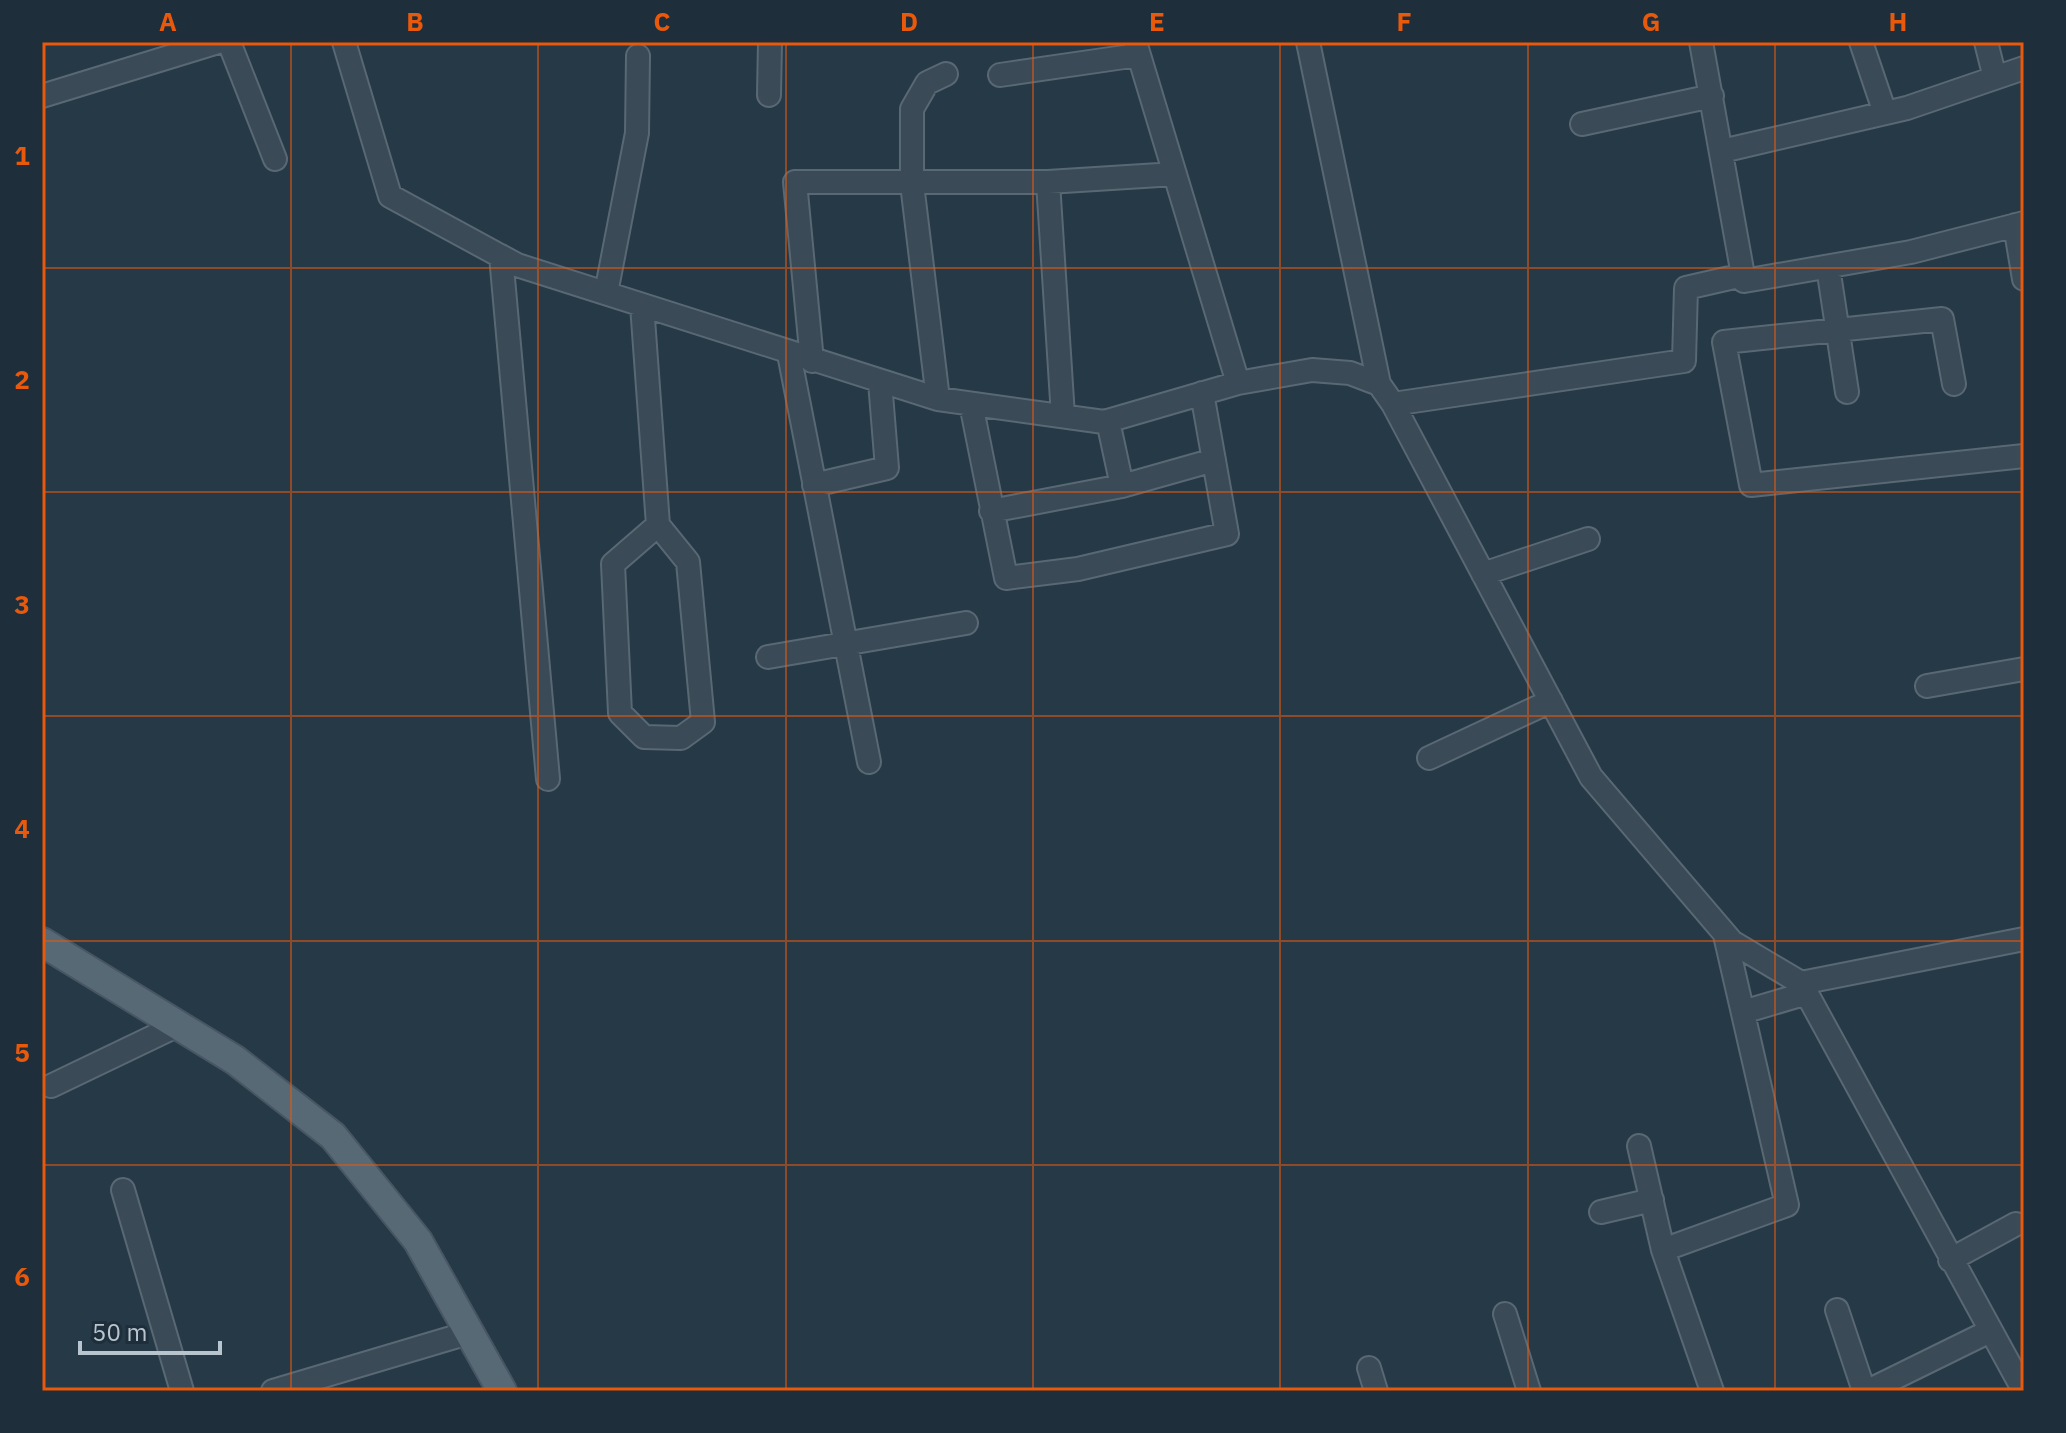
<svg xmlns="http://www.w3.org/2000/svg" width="2066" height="1433" font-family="'IBM Plex Sans',sans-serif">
	<rect width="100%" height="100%" fill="#253947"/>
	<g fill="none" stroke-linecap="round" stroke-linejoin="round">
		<!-- minor casing -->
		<g stroke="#596873" stroke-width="26">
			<path id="minor" d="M 229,42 L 275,159
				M 344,42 L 390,196 L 517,265 L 938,399 L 1104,422 L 1238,383 L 1312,370 L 1350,373 L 1379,384 L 1393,404 L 1684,361 L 1686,288 L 1743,275
				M 1135,42 L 1238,383
				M 1308,42 L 1379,384
				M 1701,42 L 1744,281 L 1911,252 L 2024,223
				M 1861,42 L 1885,113
				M 1986,42 L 1995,78
				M 1000,75 L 1138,55
				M 769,95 L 770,42
				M 42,96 L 218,42
				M 1582,124 L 1712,96
				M 1722,151 L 1907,108 L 2024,68
				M 1048,182 L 1175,174
				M 2015,225 L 2024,279
				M 501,256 L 548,779
				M 1828,267 L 1847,392
				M 606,293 L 637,133 L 638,56
				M 642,305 L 658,525 L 688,562 L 703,722 L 681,738 L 644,737 L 620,713 L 613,564 L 658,525
				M 789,354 L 869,762
				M 812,361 L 795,182 L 1048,182 L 1063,416
				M 1954,384 L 1942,319 L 1724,342 L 1751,485 L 2024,456
				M 938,399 L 912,184 L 912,109 L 927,83 L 946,74
				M 971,404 L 1006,578 L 1078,569 L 1227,534 L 1202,393
				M 1393,404 L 1591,777 L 1732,942 L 1801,983 L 2024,1391
				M 1108,421 L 1122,486
				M 814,485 L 887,468 L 880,382
				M 991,511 L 1122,486 L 1214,460
				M 1483,574 L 1588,539
				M 768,657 L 966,623
				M 1927,686 L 2024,669
				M 1429,758 L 1551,701
				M 1801,983 L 2024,939
				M 1743,1012 L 1807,993
				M 51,1086 L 178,1025
				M 1639,1146 L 1663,1250 L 1712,1391
				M 123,1190 L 182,1391
				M 1601,1212 L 1652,1200
				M 1663,1250 L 1787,1205 L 1725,935
				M 1950,1260 L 2016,1224
				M 1837,1310 L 1864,1391
				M 1505,1314 L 1529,1391
				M 1369,1368 L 1376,1391
				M 273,1391 L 468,1333
				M 1868,1391 L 1990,1331"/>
		</g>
		<!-- major casing -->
		<g stroke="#475662" stroke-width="32">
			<path id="major" d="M 42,942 L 235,1060 L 333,1136 L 418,1241 L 502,1391"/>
		</g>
		<!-- minor -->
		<use href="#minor" stroke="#3a4a56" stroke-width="22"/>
		<!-- major -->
		<use href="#major" stroke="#586976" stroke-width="28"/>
	</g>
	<!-- grid -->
	<path fill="none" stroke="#e8590c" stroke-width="2" stroke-opacity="0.55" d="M 291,42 L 291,1391M 538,42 L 538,1391M 786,42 L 786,1391M 1033,42 L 1033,1391M 1280,42 L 1280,1391M 1528,42 L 1528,1391M 1775,42 L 1775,1391M 42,268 L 2024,268M 42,492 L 2024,492M 42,716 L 2024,716M 42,941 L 2024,941M 42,1165 L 2024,1165"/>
	<!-- border -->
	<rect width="2066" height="1433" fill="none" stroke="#1e2f3b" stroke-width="88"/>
	<!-- scale -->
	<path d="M80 1341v12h140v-12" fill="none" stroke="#b8c5cf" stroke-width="4"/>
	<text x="92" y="1341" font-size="24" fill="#b8c5cf" stroke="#1e2f3b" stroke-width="6" paint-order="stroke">50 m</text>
	<rect x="44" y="44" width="1978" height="1345" fill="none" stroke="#e8590c" stroke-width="3"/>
	<g font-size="26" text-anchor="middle" font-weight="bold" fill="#e8590c">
		<text x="168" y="31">A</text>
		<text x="415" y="31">B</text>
		<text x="662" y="31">C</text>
		<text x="909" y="31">D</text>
		<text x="1157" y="31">E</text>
		<text x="1404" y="31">F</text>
		<text x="1651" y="31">G</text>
		<text x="1898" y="31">H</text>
		<text x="22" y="165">1</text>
		<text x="22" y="389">2</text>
		<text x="22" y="614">3</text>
		<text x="22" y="838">4</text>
		<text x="22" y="1062">5</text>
		<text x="22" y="1286">6</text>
	</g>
</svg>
